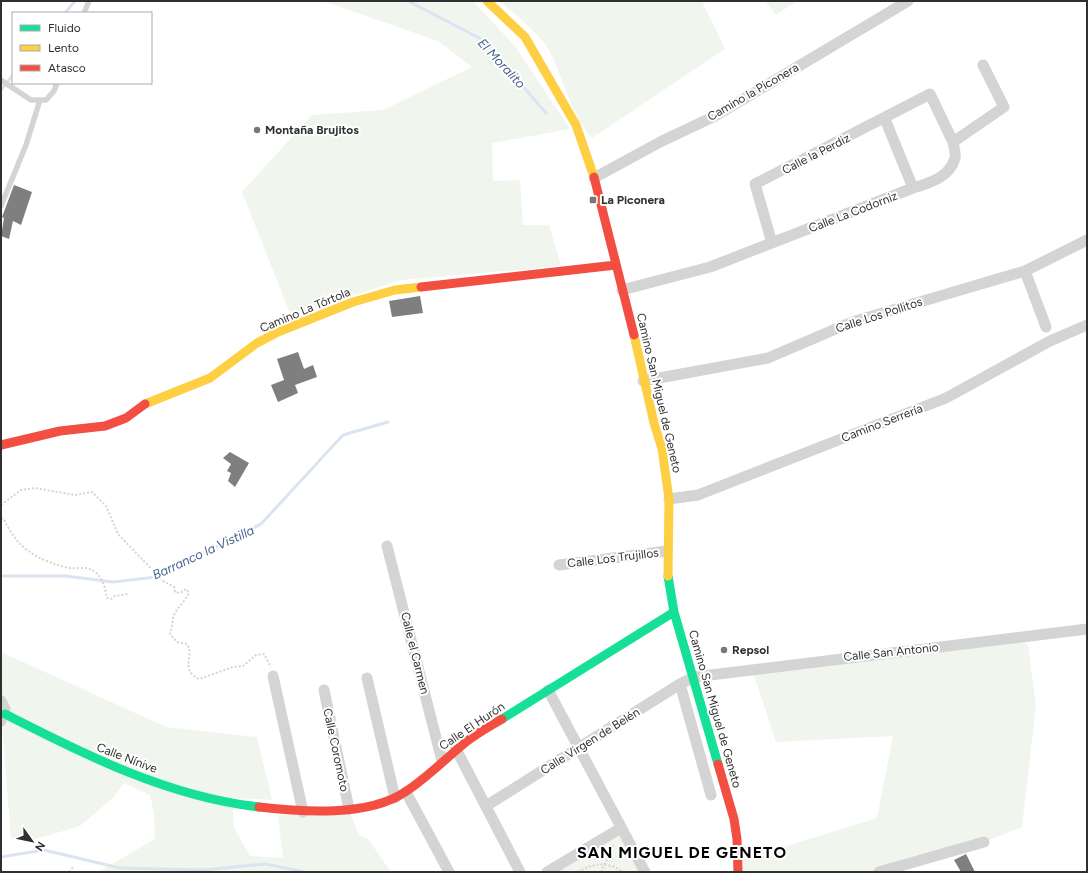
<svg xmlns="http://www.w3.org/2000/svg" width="1088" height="873" font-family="Figtree,sans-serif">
	<rect width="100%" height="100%" fill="#fff"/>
	<!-- green -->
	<path fill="#f0f5ed" d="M 323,1 L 473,1 L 515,46 L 570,129 L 492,143 L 493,181 L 520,180 L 523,225 L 549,225 L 561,266 L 401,280 L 291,316 L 242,192 L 312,115 L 383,110 L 472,67 L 438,41 Z
		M 499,1 L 702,1 L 725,49 L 592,138 C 570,114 564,79 549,50 C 541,36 513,12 499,1 Z
		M 765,1 L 797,1 L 776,15 Z
		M 1018,637 L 1028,645 L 1036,706 L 1022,827 L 984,842 L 885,872 L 738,872 L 738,861 L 877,818 L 893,736 L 776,742 L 752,669 Z
		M 1,652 L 166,727 L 257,737 L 272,800 L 232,798 L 234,828 L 250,856 L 283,858 L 278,815 L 350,813 L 359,835 L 368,839 L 391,872 L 98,872 L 155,839 L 154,813 L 150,795 L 124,783 L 113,798 L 80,826 L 36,839 L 11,840 L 1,710 Z
		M 621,828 L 645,872 L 547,872 Z"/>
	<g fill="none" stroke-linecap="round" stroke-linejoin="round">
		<!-- stream -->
		<path stroke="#dce4f1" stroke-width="3" d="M 408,1 L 483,40 L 546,113
			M 65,13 L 75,1
			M 1,90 L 13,75
			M 1,576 L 66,576 L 113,582 L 156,577 L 261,524 L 343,435 L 388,422
			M 1,857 L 44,850 L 120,868 L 203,870 L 265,864 L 305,872"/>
	</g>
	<!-- building -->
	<path fill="#7f7f7f" d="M 14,185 L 32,192 L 21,225 L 13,221 L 9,239 L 1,236 L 4,218 L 2,217 Z
		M 420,296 L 423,313 L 392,317 L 389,301 Z
		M 298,352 L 304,369 L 313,365 L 317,377 L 295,385 L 298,393 L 278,402 L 271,385 L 284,380 L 277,359 Z
		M 230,452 L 249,463 L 235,487 L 228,481 L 231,473 L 227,471 L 231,464 L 223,458 Z
		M 966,854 L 975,872 L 961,872 L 954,860 Z"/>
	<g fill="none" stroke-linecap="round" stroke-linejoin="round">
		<!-- path -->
		<path stroke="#d4d4d4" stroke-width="2" stroke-dasharray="2 2" stroke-linecap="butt" d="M 1,505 L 21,490 L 35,488 L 75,495 L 92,492 L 106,506 L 118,534 L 163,581 L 174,587 L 175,592 L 180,593 L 186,589 L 189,593 C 185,602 176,608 173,618 C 172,623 172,629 170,634 L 177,642 L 187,644 C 195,657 179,669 199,679 L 233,667 L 243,666 L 256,655 L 264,654 L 271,667
			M 1,518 L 4,519 C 14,541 26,553 49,562 C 56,564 62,567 70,568 C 77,569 87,566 94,571 C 103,577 105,588 107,598 L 111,599 L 115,596 L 128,594
			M 69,872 L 74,866
			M 578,872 C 593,863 608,861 623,872
			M 601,872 L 614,844"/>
		<!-- lane -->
		<path stroke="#d4d4d4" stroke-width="5.5" d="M 84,13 L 89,1
			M 1,80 L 31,100 L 46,100 L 54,91 L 57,83
			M 1,206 L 26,145 L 40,100"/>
		<!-- street -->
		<path stroke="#d4d4d4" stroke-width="11" d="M 885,119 L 913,188
			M 594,178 L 662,141 L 715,116 L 908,1
			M 772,243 L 755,184 L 930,94 L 953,142
			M 1025,271 L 1046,327
			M 622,290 L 710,267 L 913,188 C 930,183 950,177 955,158 C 956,154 954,147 953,142 L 1004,107 L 983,65
			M 643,381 L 768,358 L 852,322 L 1025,271 L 1087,240
			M 669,499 L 698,495 L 946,398 L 1050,341 L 1087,325
			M 387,546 L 442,761
			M 559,565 L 667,551
			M 273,676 L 303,812
			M 367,678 L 395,798
			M 680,684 L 711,795
			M 324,690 L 349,809
			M 548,690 L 645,872
			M 1,701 L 5,709 L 1,721
			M 456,749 L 520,872
			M 406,792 L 449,872
			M 486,806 L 680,684 L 694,677 L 1087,629
			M 547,872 L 621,828
			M 879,872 L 984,842"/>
		<!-- fast -->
		<path stroke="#16e098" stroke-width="9" d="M 668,576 L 674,612 L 718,764
			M 5,714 C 85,755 169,797 259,807
			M 502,719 L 674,612"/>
		<!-- slow -->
		<path stroke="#ffcf43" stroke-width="9" d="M 487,1 L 525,37 L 576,125 L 594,177
			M 634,335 L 654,423 L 662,449 L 669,499 L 668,576
			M 145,404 L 210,378 L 257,343 L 278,332 L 353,302 L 395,290 L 421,287"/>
		<!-- jam -->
		<path stroke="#f24e42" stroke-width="9" d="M 594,177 L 634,335
			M 421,287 L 616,265
			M 1,445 L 60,431 L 105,426 L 126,418 L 145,404
			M 718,764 L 734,819 L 737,839 L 738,872
			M 259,807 C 302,812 368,817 405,792 C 427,778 446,758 466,742 C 477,733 490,726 502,719"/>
	</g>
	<!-- markers -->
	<g fill="#787878" stroke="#fff" stroke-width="1.5">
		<circle cx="257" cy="130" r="4"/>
		<rect x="589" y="196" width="8" height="8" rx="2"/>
		<circle cx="724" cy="650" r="4"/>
	</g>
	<g text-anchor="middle" stroke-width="4" stroke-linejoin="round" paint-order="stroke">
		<!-- street labels -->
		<g font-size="12" fill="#303030" stroke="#fff">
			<text transform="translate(753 92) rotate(-30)" y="4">Camino la Piconera</text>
			<text transform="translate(816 154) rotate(-27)" y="4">Calle la Perdiz</text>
			<text transform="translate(853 212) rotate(-21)" y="4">Calle La Codorniz</text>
			<text transform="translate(305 310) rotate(-23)" y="4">Camino La Tórtola</text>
			<text transform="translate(879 315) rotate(-18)" y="4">Calle Los Pollitos</text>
			<text transform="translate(659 393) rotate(77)" y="4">Camino San Miguel de Geneto</text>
			<text transform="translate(882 423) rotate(-21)" y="4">Camino Serrería</text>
			<text transform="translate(613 558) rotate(-7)" y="4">Calle Los Trujillos</text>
			<text transform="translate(891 652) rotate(-6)" y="4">Calle San Antonio</text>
			<text transform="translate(415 653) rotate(76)" y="4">Calle el Carmen</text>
			<text transform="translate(715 709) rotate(74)" y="4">Camino San Miguel de Geneto</text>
			<text transform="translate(472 726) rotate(-34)" y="4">Calle El Hurón</text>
			<text transform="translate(590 741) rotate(-32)" y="4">Calle Virgen de Belén</text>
			<text transform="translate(336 750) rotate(78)" y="4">Calle Coromoto</text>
			<text transform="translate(127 758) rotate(21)" y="4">Calle Nínive</text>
		</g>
		<!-- poi labels -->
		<g font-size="12" font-weight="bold" fill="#303030" stroke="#fff" text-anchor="start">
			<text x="265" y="134">Montaña Brujitos</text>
			<text x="601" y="204">La Piconera</text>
			<text x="732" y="654">Repsol</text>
		</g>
		<!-- water labels -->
		<g font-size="13" font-style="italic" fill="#42628e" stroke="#fff">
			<text transform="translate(502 63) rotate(47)" y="5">El Moralito</text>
			<text transform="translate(203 552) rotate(-25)" y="5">Barranco la Vistilla</text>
		</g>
		<!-- district labels -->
		<g font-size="16" font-weight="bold" letter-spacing="1" fill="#000" stroke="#fff">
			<text x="682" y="858">SAN MIGUEL DE GENETO</text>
		</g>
	</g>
	<!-- border -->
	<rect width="1088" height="873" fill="none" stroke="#303030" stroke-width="4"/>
	<!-- legend -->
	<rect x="12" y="12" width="140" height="72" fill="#ffffff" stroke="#acacac"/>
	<rect x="20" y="25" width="20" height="6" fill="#16e098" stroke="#acacac"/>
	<text x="48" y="32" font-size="12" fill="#303030">Fluido</text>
	<rect x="20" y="45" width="20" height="6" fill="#ffcf43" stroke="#acacac"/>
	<text x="48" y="52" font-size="12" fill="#303030">Lento</text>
	<rect x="20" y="65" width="20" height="6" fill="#f24e42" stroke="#acacac"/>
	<text x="48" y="72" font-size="12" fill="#303030">Atasco</text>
	<!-- north arrow -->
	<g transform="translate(32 841) rotate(123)" stroke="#ffffff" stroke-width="3" paint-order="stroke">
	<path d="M0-3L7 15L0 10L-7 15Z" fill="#303030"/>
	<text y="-6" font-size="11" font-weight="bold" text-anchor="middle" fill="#303030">N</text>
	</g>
</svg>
